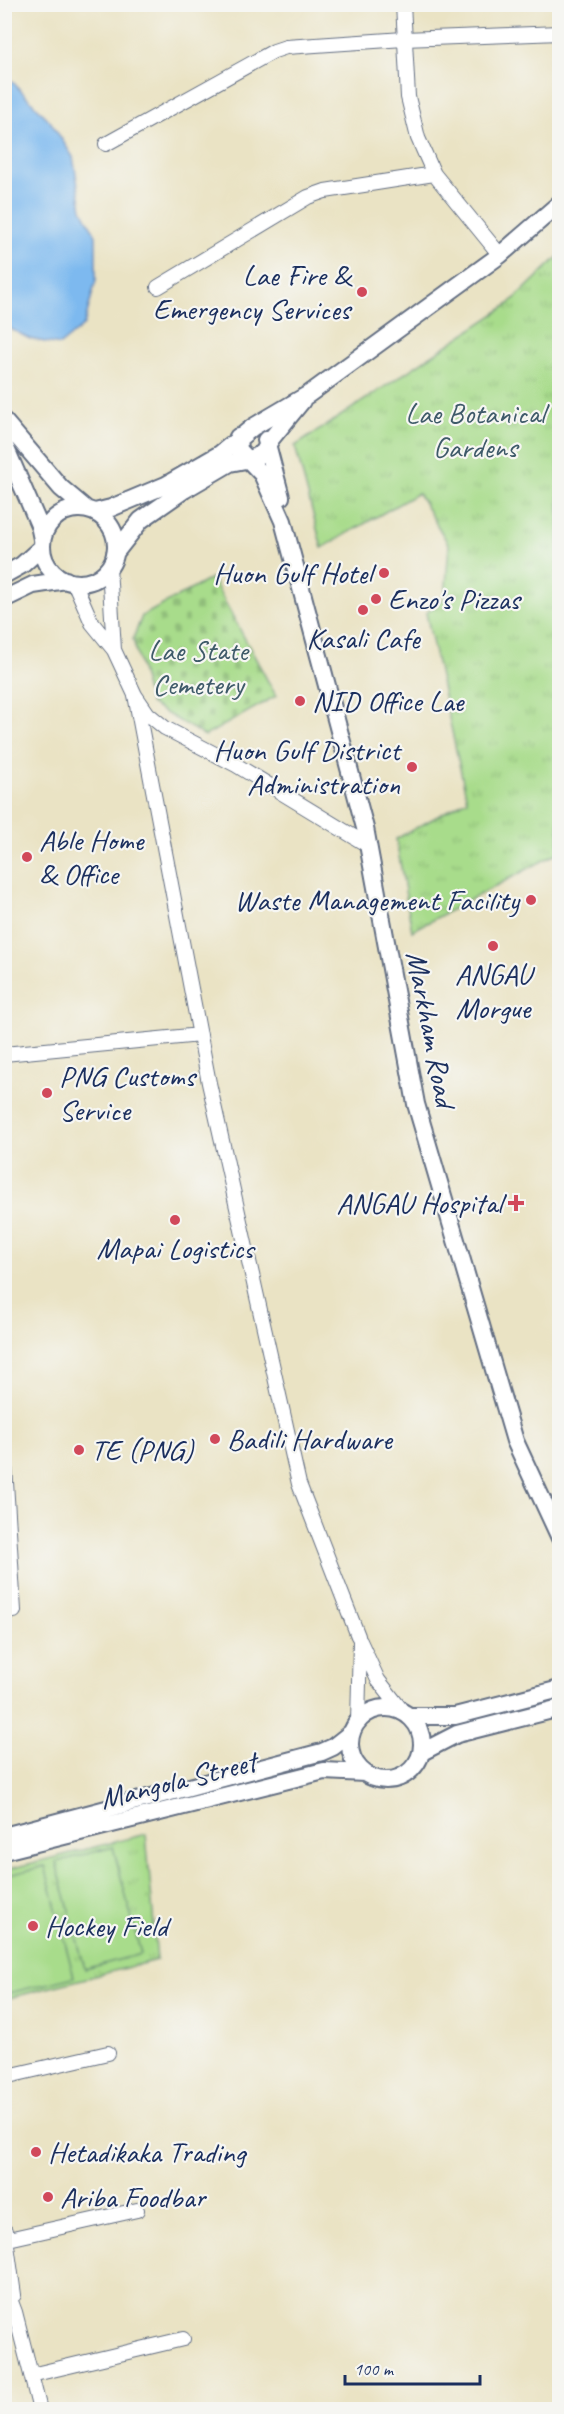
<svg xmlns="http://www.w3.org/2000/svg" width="564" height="2414" font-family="Caveat,sans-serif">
	<defs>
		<pattern id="grass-tufts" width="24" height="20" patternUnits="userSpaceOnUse" patternTransform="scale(1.5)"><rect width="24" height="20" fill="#a8dc8b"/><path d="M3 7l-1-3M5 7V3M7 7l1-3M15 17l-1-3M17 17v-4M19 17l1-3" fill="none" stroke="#90bd7a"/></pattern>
		<pattern id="cemetery-stones" width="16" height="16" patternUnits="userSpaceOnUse" patternTransform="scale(1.5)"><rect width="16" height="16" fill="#a8dc8b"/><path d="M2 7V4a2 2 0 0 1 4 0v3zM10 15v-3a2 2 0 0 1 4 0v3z" fill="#90bd7a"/></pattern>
	</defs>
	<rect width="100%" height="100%" fill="#f6f6f2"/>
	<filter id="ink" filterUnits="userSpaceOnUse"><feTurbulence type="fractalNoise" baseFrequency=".0167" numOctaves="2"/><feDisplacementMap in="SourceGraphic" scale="12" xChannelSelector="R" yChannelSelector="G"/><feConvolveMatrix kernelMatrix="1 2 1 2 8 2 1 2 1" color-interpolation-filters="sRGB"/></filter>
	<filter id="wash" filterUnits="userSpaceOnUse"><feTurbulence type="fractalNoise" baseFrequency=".008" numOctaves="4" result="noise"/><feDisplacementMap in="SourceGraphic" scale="24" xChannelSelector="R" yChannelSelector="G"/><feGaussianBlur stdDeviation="1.35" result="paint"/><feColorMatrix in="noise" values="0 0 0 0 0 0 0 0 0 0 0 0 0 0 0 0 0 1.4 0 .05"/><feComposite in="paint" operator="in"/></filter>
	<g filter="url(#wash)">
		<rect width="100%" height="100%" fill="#eae3c4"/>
		<!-- grass -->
		<path fill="url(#grass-tufts)" stroke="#628674" stroke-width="1.5" d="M 559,256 L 559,852 L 412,931 L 396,839 L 467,800 L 426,613 L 445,598 L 449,545 L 418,493 L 322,548 L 295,446 L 508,305 Z
			M 146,1834 L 157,1960 L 5,1999 L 5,1870 Z"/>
		<!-- cemetery -->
		<path fill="url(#cemetery-stones)" stroke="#628674" stroke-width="1.5" d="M 212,578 L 276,696 L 205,736 L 150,704 L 133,639 L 142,616 Z"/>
		<!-- pitch -->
		<path fill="#a8dc8b" stroke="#628674" stroke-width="1.5" d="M 113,1847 L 141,1954 L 85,1969 L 56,1862 Z
			M 45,1866 L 74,1977 L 5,1994 L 5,1876 Z"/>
		<!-- water -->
		<path fill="#7db9ef" stroke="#4c74a6" stroke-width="1.5" d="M 4,73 L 50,121 L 73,157 L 82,209 L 96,236 L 96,280 L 84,325 L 60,345 L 30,339 L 5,326 Z"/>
	</g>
	<g filter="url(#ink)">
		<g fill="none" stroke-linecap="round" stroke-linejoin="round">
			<!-- minor casing -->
			<g stroke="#636e82" stroke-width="16">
				<path id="minor" d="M 403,4 L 408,97 L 418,138 L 434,174 L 500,255
					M 106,144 L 274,51 L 286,47 L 404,39 L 560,33
					M 158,287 L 308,197 L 325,191 L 434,174
					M 109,567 L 114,650
					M 74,582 L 92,623 L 114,650 L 135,695 L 148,714 L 165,728 L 236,765 L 369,846
					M 135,695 L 209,1083 L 299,1484 L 358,1636
					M 4,1054 L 200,1035
					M 4,1450 L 14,1611
					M 360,1641 L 378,1680 L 403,1712
					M 358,1722 L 360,1641
					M 4,2077 L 108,2053
					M 5,2231 L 14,2295
					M 4,2240 L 137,2210
					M 4,2283 L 15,2312 L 40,2410
					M 31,2375 L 183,2339"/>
			</g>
			<!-- major casing -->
			<g stroke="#636e82" stroke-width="20">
				<path id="major" d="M 4,421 L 61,488 L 86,509
					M 238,437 L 239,450 L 262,474 L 283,521 L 365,828 L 416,1104 L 515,1441 L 560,1538
					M 266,440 L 281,497
					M 4,444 L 39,525 L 42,539
					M42 546a37 37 0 1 1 74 0a37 37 0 1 1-74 0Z
					M 95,512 L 111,508 L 166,485 L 220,454 L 253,427 L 309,394 L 500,255 L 560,203
					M 115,553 L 141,520 L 184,490 L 230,463 L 251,459 L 263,453 L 271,439 L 302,401
					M 4,575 L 22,565 L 42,547
					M 4,599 L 33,585 L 66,580
					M350 1744a36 36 0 1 1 72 0a36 36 0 1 1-72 0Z
					M 409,1716 L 455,1716 L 560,1689
					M 422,1752 L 457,1734 L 560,1708
					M 4,1836 L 322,1752 L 333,1747 L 352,1732
					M 4,1851 L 324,1771 L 365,1773"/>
			</g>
			<!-- minor -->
			<use href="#minor" stroke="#fff" stroke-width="14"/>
			<!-- major -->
			<use href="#major" stroke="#fff" stroke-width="16"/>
		</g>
	</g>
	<!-- markers -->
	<g fill="#d1495b" stroke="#f6f6f2" stroke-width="2">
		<circle cx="362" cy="292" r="6"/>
		<circle cx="384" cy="573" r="6"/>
		<circle cx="376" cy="599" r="6"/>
		<circle cx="363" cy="610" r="6"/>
		<circle cx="300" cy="701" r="6"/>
		<circle cx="412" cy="767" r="6"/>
		<circle cx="27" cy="857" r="6"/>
		<circle cx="531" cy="900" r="6"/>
		<circle cx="493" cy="946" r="6"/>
		<circle cx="47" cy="1093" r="6"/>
		<path d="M513 1194h6v6h6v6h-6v6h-6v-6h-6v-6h6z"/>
		<circle cx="175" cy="1220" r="6"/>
		<circle cx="215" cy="1439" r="6"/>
		<circle cx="79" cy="1450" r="6"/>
		<circle cx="33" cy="1926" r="6"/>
		<circle cx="36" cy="2152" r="6"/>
		<circle cx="48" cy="2197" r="6"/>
	</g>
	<g text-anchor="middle" stroke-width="4.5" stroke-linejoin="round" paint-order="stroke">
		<!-- poi labels -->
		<g font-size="30" fill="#1b2f5e" stroke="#f6f6f2" text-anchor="start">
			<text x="350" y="285" text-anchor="end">Lae Fire &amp;<tspan x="350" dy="34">Emergency Services</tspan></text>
			<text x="372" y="583" text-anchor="end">Huon Gulf Hotel</text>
			<text x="388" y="609">Enzo's Pizzas</text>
			<text x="363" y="648" text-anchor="middle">Kasali Cafe</text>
			<text x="312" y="711">NID Office Lae</text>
			<text x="400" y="760" text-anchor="end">Huon Gulf District<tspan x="400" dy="34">Administration</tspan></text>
			<text x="39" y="850">Able Home<tspan x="39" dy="34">&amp; Office</tspan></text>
			<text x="519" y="910" text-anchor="end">Waste Management Facility</text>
			<text x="493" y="984" text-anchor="middle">ANGAU<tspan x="493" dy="34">Morgue</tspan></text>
			<text x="59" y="1086">PNG Customs<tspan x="59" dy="34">Service</tspan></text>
			<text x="502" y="1213" text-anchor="end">ANGAU Hospital</text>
			<text x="175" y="1258" text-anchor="middle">Mapai Logistics</text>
			<text x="227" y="1449">Badili Hardware</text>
			<text x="91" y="1460">TE (PNG)</text>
			<text x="45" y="1936">Hockey Field</text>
			<text x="48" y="2162">Hetadikaka Trading</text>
			<text x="60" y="2207">Ariba Foodbar</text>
		</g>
		<!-- park labels -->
		<g font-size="30" fill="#3e5a69" stroke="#f6f6f2">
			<text x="475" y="423">Lae Botanical<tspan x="475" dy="34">Gardens</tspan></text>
			<text x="198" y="660">Lae State<tspan x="198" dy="34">Cemetery</tspan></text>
		</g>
		<!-- street labels -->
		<g font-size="30" fill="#1b2f5e" stroke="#f6f6f2">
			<text transform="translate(431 1029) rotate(79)" y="10">Markham Road</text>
			<text transform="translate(178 1780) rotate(-14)" y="10">Mangola Street</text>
		</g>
	</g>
	<!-- margin -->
	<rect width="564" height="2414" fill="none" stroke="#f6f6f2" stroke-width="24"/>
	<!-- scale -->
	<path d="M345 2375v9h135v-9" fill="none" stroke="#1b2f5e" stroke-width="3"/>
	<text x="354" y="2375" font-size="18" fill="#1b2f5e" stroke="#f6f6f2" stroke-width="4.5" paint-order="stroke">100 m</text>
</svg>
